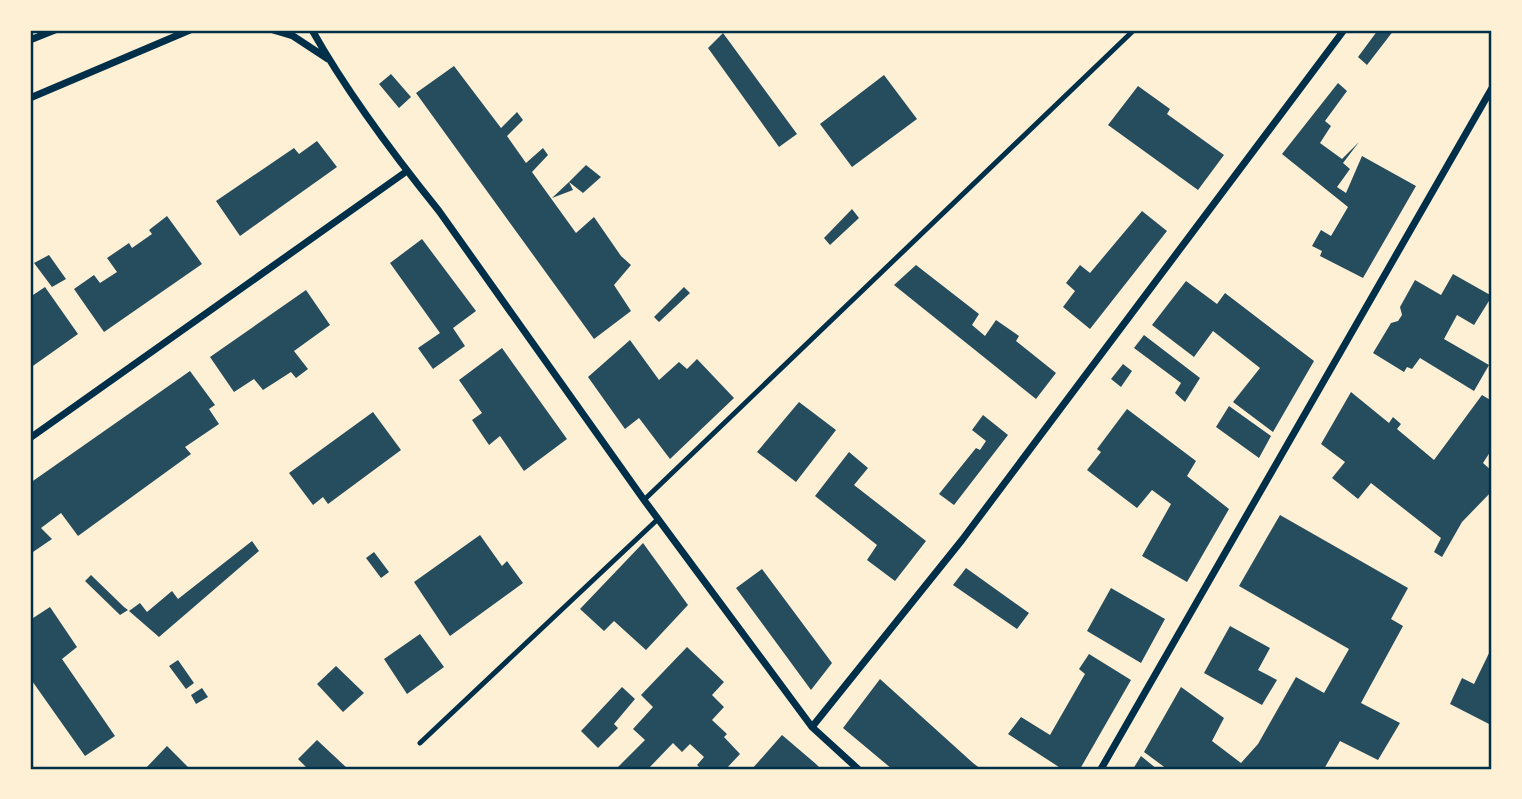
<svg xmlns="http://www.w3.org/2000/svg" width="1522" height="799" font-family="'Archivo Narrow',sans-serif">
	<rect width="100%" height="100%" fill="#fdf0d5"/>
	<!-- building -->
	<path fill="#264d5e" d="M 1378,30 L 1394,30 L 1367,65 L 1358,57 Z
		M 723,33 L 797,134 L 779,147 L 708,48 Z
		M 454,66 L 501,128 L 517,112 L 523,120 L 507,136 L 526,163 L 543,148 L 548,155 L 532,172 L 576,233 L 594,217 L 621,256 L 631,265 L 614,285 L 631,311 L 594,339 L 416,93 Z
		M 391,74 L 411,97 L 399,108 L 379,84 Z
		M 884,75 L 917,119 L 852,167 L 820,124 Z
		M 1338,83 L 1347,91 L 1325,121 L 1331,126 L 1320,143 L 1342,159 L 1359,142 L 1343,163 L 1350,169 L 1337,187 L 1346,193 L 1362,156 L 1416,186 L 1363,278 L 1320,256 L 1322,251 L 1312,246 L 1321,230 L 1331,236 L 1348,207 L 1282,154 Z
		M 1138,86 L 1170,109 L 1167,114 L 1224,155 L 1198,190 L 1108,125 Z
		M 317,141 L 337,167 L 240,236 L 216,201 L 294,148 L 299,154 Z
		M 586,165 L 601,177 L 583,193 L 569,182 L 573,190 L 552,198 L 569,182 Z
		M 852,209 L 859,218 L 830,245 L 824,238 Z
		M 1142,211 L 1167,231 L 1090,329 L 1063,307 L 1075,291 L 1066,283 L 1080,265 L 1090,273 Z
		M 167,216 L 202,264 L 104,332 L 74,289 L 94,275 L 100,283 L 117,272 L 107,258 L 129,243 L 132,248 L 152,234 L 149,230 Z
		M 422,239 L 476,311 L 453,328 L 465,346 L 433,369 L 418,348 L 440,333 L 390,263 Z
		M 49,255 L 66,279 L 52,287 L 34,263 Z
		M 916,265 L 979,314 L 972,325 L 985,336 L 996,320 L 1019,336 L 1016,341 L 1056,373 L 1036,399 L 894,285 Z
		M 1453,274 L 1492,296 L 1474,325 L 1457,315 L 1444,339 L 1489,365 L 1474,391 L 1420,358 L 1412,369 L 1407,367 L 1404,372 L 1373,353 L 1391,323 L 1398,321 L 1402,315 L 1400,307 L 1415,280 L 1441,295 Z
		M 1186,281 L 1217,304 L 1225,293 L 1314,361 L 1273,432 L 1233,402 L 1260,368 L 1213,331 L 1194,357 L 1152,325 Z
		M 45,287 L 78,334 L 30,368 L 30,297 Z
		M 684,287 L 690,293 L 659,322 L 654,317 Z
		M 306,290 L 330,325 L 294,351 L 308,369 L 296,378 L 291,372 L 263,390 L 254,379 L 234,392 L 210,357 Z
		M 1144,335 L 1200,378 L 1185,402 L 1175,393 L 1181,383 L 1134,348 Z
		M 630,340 L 659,380 L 679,362 L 687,369 L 697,359 L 734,398 L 670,459 L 639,418 L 625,429 L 588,377 Z
		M 502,348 L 567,439 L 524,471 L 500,436 L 489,445 L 472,420 L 482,413 L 459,380 Z
		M 1123,364 L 1132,371 L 1121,387 L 1111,379 Z
		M 190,371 L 215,405 L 209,409 L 219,424 L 185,447 L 191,454 L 78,536 L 61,513 L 41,528 L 52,539 L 30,554 L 30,483 Z
		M 1351,392 L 1389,423 L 1393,417 L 1401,424 L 1397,429 L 1434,460 L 1482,395 L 1492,401 L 1492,449 L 1483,463 L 1492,471 L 1492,491 L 1462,522 L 1442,557 L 1434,552 L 1441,538 L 1371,483 L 1358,499 L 1332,478 L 1345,462 L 1321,444 Z
		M 799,402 L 836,430 L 796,482 L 757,452 Z
		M 1229,406 L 1271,436 L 1259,458 L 1216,427 Z
		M 1127,409 L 1196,461 L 1187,476 L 1229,509 L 1187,582 L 1142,556 L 1171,504 L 1152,490 L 1137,508 L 1087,470 L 1101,452 L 1097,449 Z
		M 373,412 L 401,450 L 328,504 L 323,497 L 313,505 L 289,473 Z
		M 983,415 L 1008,435 L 954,505 L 939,494 L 976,448 L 980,450 L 986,441 L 972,430 Z
		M 849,452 L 868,468 L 854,485 L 926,541 L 895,581 L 867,560 L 877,545 L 815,496 Z
		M 1280,515 L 1408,588 L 1391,619 L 1403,626 L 1361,703 L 1400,723 L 1378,760 L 1340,741 L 1324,769 L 1167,769 L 1144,752 L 1181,687 L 1224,718 L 1212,741 L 1241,763 L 1258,744 L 1296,677 L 1324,693 L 1349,649 L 1239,586 Z
		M 480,535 L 502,566 L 507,561 L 523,583 L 450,636 L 414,582 Z
		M 252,541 L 259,551 L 159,637 L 129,611 L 140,603 L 147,612 L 172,591 L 178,599 Z
		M 643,543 L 688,605 L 646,650 L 614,621 L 604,631 L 580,609 Z
		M 374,552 L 389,572 L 381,578 L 366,558 Z
		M 966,568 L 1029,613 L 1017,629 L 953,585 Z
		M 762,569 L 832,663 L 811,690 L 736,588 Z
		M 91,575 L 124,607 L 128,610 L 120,615 L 85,581 Z
		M 1111,588 L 1165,619 L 1141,663 L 1087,631 Z
		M 50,607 L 77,647 L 62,659 L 115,736 L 85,756 L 30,678 L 30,620 Z
		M 1230,626 L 1270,648 L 1258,670 L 1277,680 L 1262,705 L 1204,673 Z
		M 420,634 L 444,667 L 407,694 L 384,659 Z
		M 687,647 L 724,682 L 712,695 L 724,707 L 712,720 L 727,734 L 724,737 L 740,754 L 726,769 L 701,769 L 697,765 L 704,757 L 690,744 L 682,752 L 673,743 L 648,769 L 616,769 L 645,740 L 633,729 L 653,707 L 641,695 Z
		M 1492,647 L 1492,716 L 1489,724 L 1450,704 L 1462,678 L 1474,684 Z
		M 1089,654 L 1131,680 L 1080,769 L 1062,769 L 1008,734 L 1021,717 L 1050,735 L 1085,674 L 1079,669 Z
		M 178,660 L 194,683 L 186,689 L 169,666 Z
		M 336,666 L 364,693 L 343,712 L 317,684 Z
		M 880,679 L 973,763 L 981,769 L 892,769 L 843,728 Z
		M 622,687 L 635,699 L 614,724 L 618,728 L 598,748 L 581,731 Z
		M 202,688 L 208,697 L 196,704 L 191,695 Z
		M 782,735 L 816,764 L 821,769 L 752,769 Z
		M 317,740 L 348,769 L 308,769 L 298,759 Z
		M 167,746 L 190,769 L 145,769 Z
		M 1141,756 L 1157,769 L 1133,769 Z"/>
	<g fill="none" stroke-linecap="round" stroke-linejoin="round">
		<!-- service -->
		<path stroke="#003049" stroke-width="5" d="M 644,500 L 1134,30
			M 420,743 L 658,519"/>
		<!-- minor -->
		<path stroke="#003049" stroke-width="7" d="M 273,30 L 293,36 L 328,59
			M 312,30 C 348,94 393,154 439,211 L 644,500 L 812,727 L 858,769
			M 30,40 L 55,30
			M 30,98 L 190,30
			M 30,438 L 407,171
			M 812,727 L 962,540 L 1344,30
			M 1101,769 L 1492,88"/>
	</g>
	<!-- border -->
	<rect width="1522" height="799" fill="none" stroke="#fdf0d5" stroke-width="63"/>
	<rect x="32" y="32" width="1458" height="736" fill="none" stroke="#003049" stroke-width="2.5"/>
</svg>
